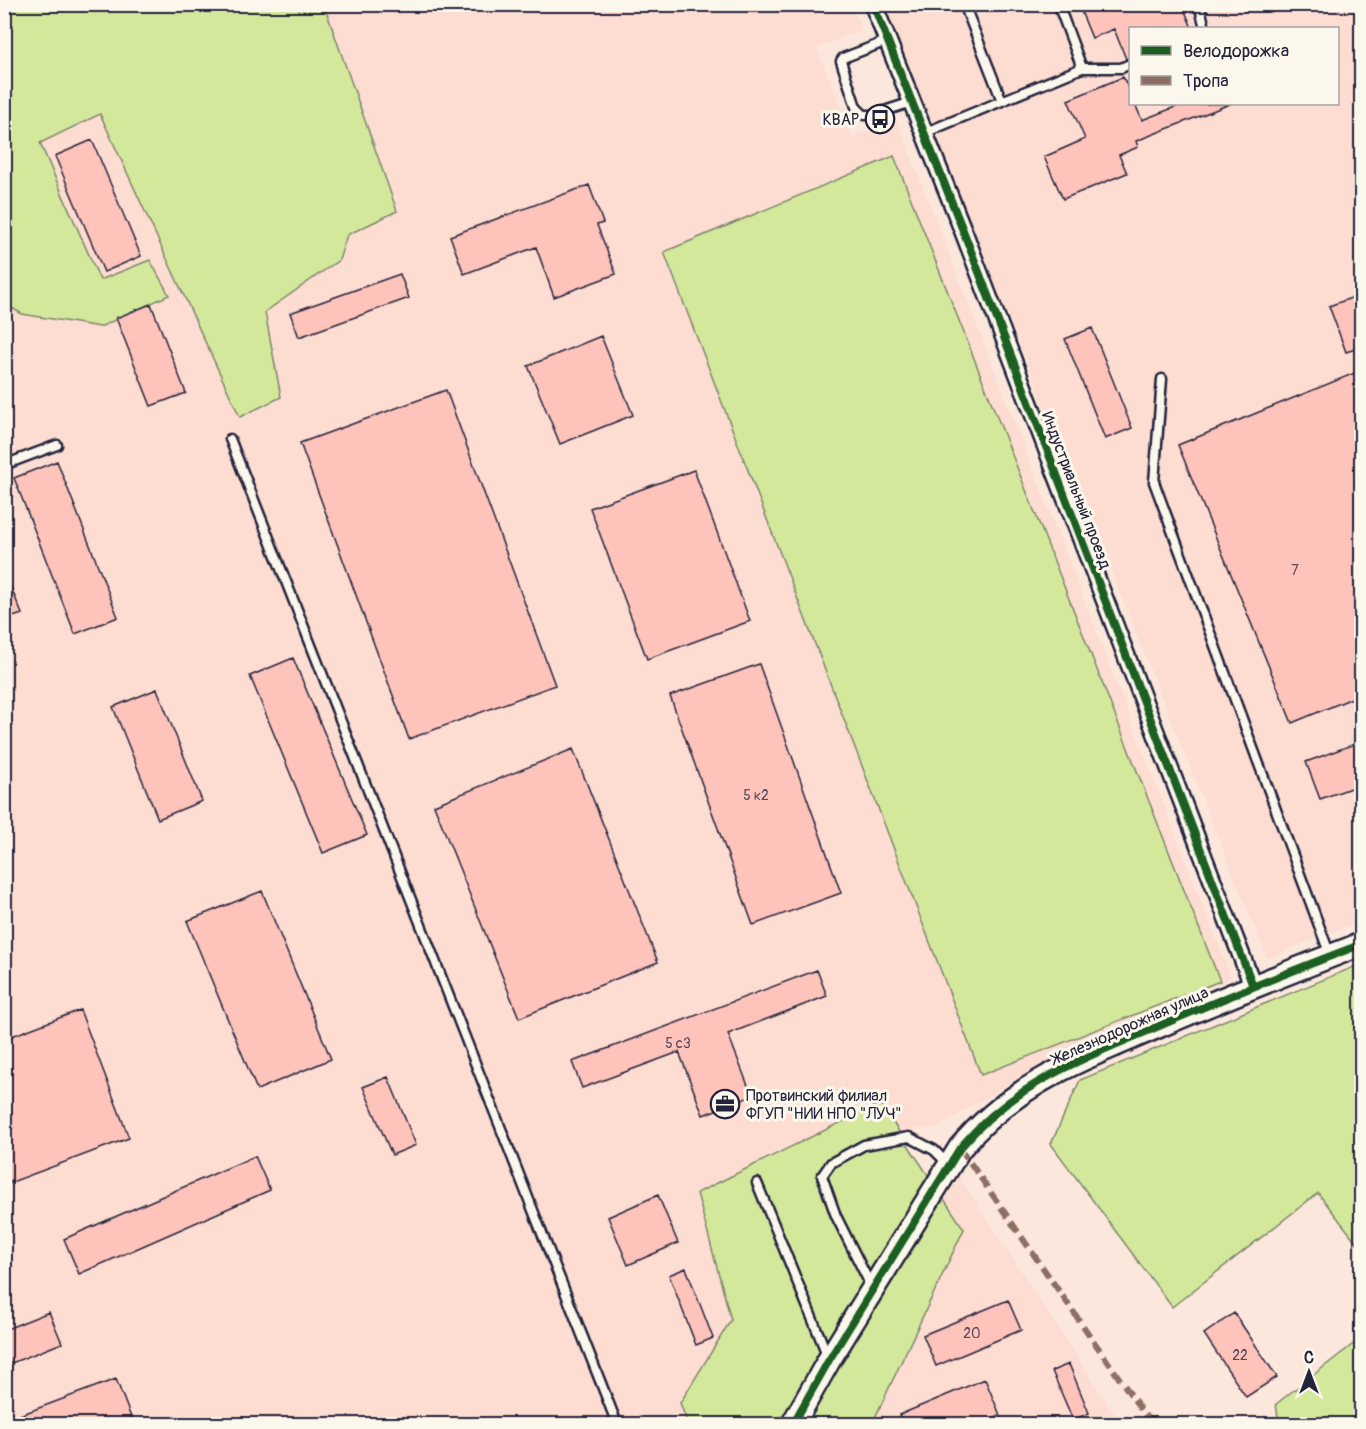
<svg xmlns="http://www.w3.org/2000/svg" width="1366" height="1429" font-family="Pangolin,sans-serif">
	<rect width="100%" height="100%" fill="#fce7dd"/>
	<filter id="ink" filterUnits="userSpaceOnUse"><feTurbulence type="fractalNoise" baseFrequency=".0167" numOctaves="2"/><feDisplacementMap in="SourceGraphic" scale="12" xChannelSelector="R" yChannelSelector="G"/><feConvolveMatrix kernelMatrix="1 2 1 2 8 2 1 2 1" color-interpolation-filters="sRGB"/></filter>
	<g filter="url(#ink)">
		<!-- built -->
		<path fill="#fddcd2" fill-rule="evenodd" d="M 5,5 L 851,5 L 861,30 L 817,48 L 852,137 L 897,120 L 1231,977 L 1032,1069 L 936,1128 L 889,1131 L 771,1424 L 5,1424 Z
			M 883,5 L 1361,5 L 1361,920 L 1267,958 ZM 1130,28 L 1338,28 L 1338,104 L 1130,104 Z
			M 958,1175 L 1121,1424 L 816,1424 Z"/>
		<!-- green -->
		<path fill="#d4e89c" stroke="#7b856c" stroke-width="1.5" d="M 4,5 L 324,5 L 397,211 L 347,235 L 339,260 L 265,312 L 281,397 L 240,417 L 100,114 L 40,143 L 100,280 L 150,260 L 169,295 L 100,327 L 22,314 L 5,304 Z
			M 894,156 L 1220,981 L 981,1075 L 664,252 Z
			M 1361,964 L 1361,1248 L 1318,1193 L 1172,1307 L 1051,1144 L 1080,1080 Z
			M 880,1103 L 964,1229 L 872,1424 L 688,1424 L 680,1403 L 731,1320 L 697,1193 Z
			M 1361,1338 L 1361,1424 L 1279,1424 L 1276,1404 Z"/>
		<!-- building -->
		<path fill="#fec3ba" stroke="#22223b" stroke-width="1.5" d="M 1078,4 L 1182,4 L 1192,28 L 1131,28 L 1131,58 L 1126,59 L 1114,29 L 1092,38 Z
			M 1123,77 L 1131,94 L 1131,104 L 1135,104 L 1142,120 L 1183,104 L 1230,104 L 1136,141 L 1138,147 L 1119,155 L 1127,173 L 1063,199 L 1044,157 L 1085,139 L 1068,100 Z
			M 92,140 L 141,256 L 104,272 L 55,156 Z
			M 589,185 L 603,223 L 597,225 L 616,274 L 554,297 L 536,247 L 464,274 L 450,236 Z
			M 400,274 L 409,298 L 299,337 L 290,313 Z
			M 1362,294 L 1362,347 L 1346,352 L 1329,306 Z
			M 151,304 L 186,393 L 151,406 L 116,318 Z
			M 1092,328 L 1132,428 L 1105,439 L 1065,339 Z
			M 601,336 L 633,415 L 560,444 L 528,366 Z
			M 1362,370 L 1362,694 L 1292,723 L 1178,445 Z
			M 446,390 L 555,685 L 409,739 L 300,443 Z
			M 57,461 L 118,617 L 75,634 L 14,478 Z
			M 694,470 L 750,621 L 647,659 L 590,508 Z
			M 4,571 L 22,614 L 4,620 Z
			M 293,658 L 367,835 L 323,853 L 250,676 Z
			M 759,664 L 841,893 L 753,925 L 670,696 Z
			M 157,689 L 202,801 L 158,819 L 113,707 Z
			M 1362,741 L 1362,784 L 1320,799 L 1306,762 Z
			M 573,749 L 658,962 L 519,1018 L 434,805 Z
			M 262,891 L 331,1059 L 257,1090 L 187,921 Z
			M 817,970 L 827,996 L 728,1034 L 752,1096 L 703,1115 L 679,1052 L 582,1088 L 572,1062 Z
			M 80,1010 L 129,1138 L 4,1185 L 4,1039 Z
			M 388,1077 L 416,1145 L 392,1155 L 363,1087 Z
			M 255,1156 L 270,1190 L 79,1274 L 64,1239 Z
			M 658,1195 L 678,1243 L 628,1265 L 608,1217 Z
			M 686,1268 L 713,1338 L 696,1345 L 669,1275 Z
			M 1008,1300 L 1021,1330 L 936,1366 L 923,1335 Z
			M 49,1312 L 62,1343 L 4,1366 L 4,1330 Z
			M 1234,1313 L 1277,1377 L 1246,1397 L 1204,1334 Z
			M 1069,1364 L 1089,1413 L 1073,1420 L 1052,1371 Z
			M 116,1379 L 134,1425 L 4,1425 L 4,1421 Z
			M 985,1379 L 1000,1415 L 977,1425 L 903,1425 L 899,1415 Z"/>
		<g fill="none" stroke-linecap="round" stroke-linejoin="round">
			<!-- lane casing -->
			<g stroke="#22223b" stroke-width="13">
				<path id="lane" d="M 964,4 L 1002,101
					M 1058,4 L 1082,68
					M 1199,4 L 1205,28
					M 887,41 L 843,58 L 841,61 L 856,107 L 864,115 L 872,115 L 912,102
					M 924,133 L 1082,68 L 1121,68 L 1130,64
					M 1162,379 L 1154,482 L 1330,955
					M 230,439 L 617,1424
					M 4,465 L 57,445
					M 757,1183 L 828,1357
					M 872,1288 L 836,1216 L 822,1176 L 831,1163 L 864,1145 L 909,1137 L 934,1150 L 949,1165"/>
			</g>
			<!-- street casing -->
			<g stroke="#22223b" stroke-width="21">
				<path id="street" d="M 873,4 L 964,233 L 1253,986"/>
			</g>
			<!-- secondary casing -->
			<g stroke="#22223b" stroke-width="27">
				<path id="secondary" d="M 793,1424 L 829,1360 L 960,1148 C 1015,1082 1083,1059 1159,1026 C 1226,997 1294,970 1362,944"/>
			</g>
			<!-- lane -->
			<use href="#lane" stroke="#fbf7ec" stroke-width="8"/>
			<!-- street -->
			<use href="#street" stroke="#fbf7ec" stroke-width="16"/>
			<!-- secondary -->
			<use href="#secondary" stroke="#fbf7ec" stroke-width="22"/>
			<!-- quiet -->
			<path stroke="#8d6e63" stroke-width="6" stroke-dasharray="12 6" stroke-linecap="butt" d="M 960,1148 L 1151,1424"/>
			<!-- cycleway casing -->
			<g stroke="#fbf7ec" stroke-width="11">
				<path id="cycleway" d="M 873,4 L 964,233 L 1253,986
					M 793,1424 L 829,1360 L 960,1148 C 1015,1082 1083,1059 1159,1026 C 1226,997 1294,970 1362,944"/>
			</g>
			<!-- cycleway -->
			<use href="#cycleway" stroke="#1b5e20" stroke-width="8"/>
		</g>
	</g>
	<!-- icons -->
	<defs>
		<g id="bus-ring" transform="scale(1.5)"><circle r="9.5" fill="#fbf7ec" stroke="#22223b" stroke-width="1.5"/><path d="M-5-6H5V4H4V6H2V4H-2V6H-4V4H-5ZM-3.5-4V0h7V-4ZM-3.5 1.2v1.5H-2V1.2ZM2 1.2v1.5H3.5V1.2Z" fill="#22223b"/></g>
		<g id="office-ring" transform="scale(1.5)"><circle r="9.5" fill="#fbf7ec" stroke="#22223b" stroke-width="1.5"/><path d="M-6-3h4V-5.5h4V-3h4V5H-6ZM-1-4.5V-3h2v-1.5ZM-6 0V1H6V0Z" fill="#22223b"/></g>
	</defs>
	<g fill-rule="evenodd">
		<use href="#bus-ring" x="880" y="119"/>
		<use href="#office-ring" x="725" y="1104"/>
	</g>
	<g text-anchor="middle" stroke-width="6" stroke-linejoin="round" paint-order="stroke">
		<!-- number labels -->
		<g font-size="14" fill="#594a5b">
			<text x="1295" y="575">7</text>
			<text x="756" y="800">5 к2</text>
			<text x="678" y="1048">5 с3</text>
			<text x="972" y="1338">20</text>
			<text x="1240" y="1360">22</text>
		</g>
		<!-- poi labels -->
		<g font-size="16" fill="#22223b" stroke="#fbf7ec" text-anchor="end">
			<text x="859" y="125">КВАР</text>
			<text x="746" y="1101" text-anchor="start">Протвинский филиал<tspan x="746" dy="18">ФГУП "НИИ НПО "ЛУЧ"</tspan></text>
		</g>
		<!-- street labels -->
		<g font-size="16" fill="#22223b" stroke="#fbf7ec">
			<text transform="translate(1077 490) rotate(69)" y="6">Индустриальный проезд</text>
			<text transform="translate(1130 1025) rotate(-24)" y="6">Железнодорожная улица</text>
		</g>
	</g>
	<!-- margin -->
	<rect width="1366" height="1429" fill="none" stroke="#fbf7ec" stroke-width="24"/>
	<rect x="12" y="12" width="1342" height="1405" fill="none" stroke="#22223b" stroke-width="2" filter="url(#ink)"/>
	<!-- legend -->
	<rect x="1129" y="27" width="210" height="78" fill="#fbf7ec" stroke="#a4a2a5" stroke-width="1.5"/>
	<rect x="1141" y="46" width="30" height="9" fill="#1b5e20" stroke="#a4a2a5" stroke-width="1.5"/>
	<text x="1183" y="57" font-size="18" fill="#22223b">Велодорожка</text>
	<rect x="1141" y="76" width="30" height="9" fill="#8d6e63" stroke="#a4a2a5" stroke-width="1.5"/>
	<text x="1183" y="87" font-size="18" fill="#22223b">Тропа</text>
	<!-- north arrow -->
	<g transform="translate(1309 1372)" stroke="#fbf7ec" stroke-width="4.5" paint-order="stroke">
	<path d="M0-4.5L10 22L0 15L-10 22Z" fill="#22223b"/>
	<text y="-9" font-size="16" font-weight="bold" text-anchor="middle" fill="#22223b">С</text>
	</g>
</svg>
